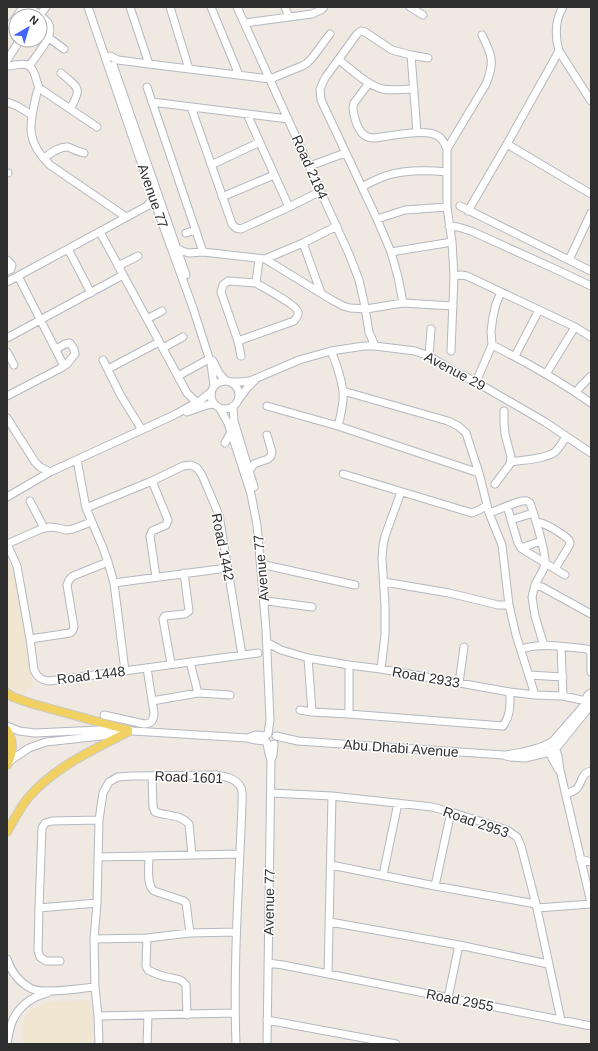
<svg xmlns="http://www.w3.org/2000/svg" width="598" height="1051" font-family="Arial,sans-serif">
	<rect width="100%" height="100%" fill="#efe9e1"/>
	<!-- education -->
	<path fill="#f0e6d1" d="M 7,559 L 16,580 L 33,684 L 22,696 L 7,684 Z
		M 88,1000 L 92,1004 L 94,1044 L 23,1044 L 23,1021 L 28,1011 L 47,1002 Z"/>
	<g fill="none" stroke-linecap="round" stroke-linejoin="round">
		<!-- minor casing -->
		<g stroke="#b4b7c1" stroke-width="9">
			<path id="minor" d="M 28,7 C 35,12 43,16 48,23 C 56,35 36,55 30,65
				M 88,7 L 157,209 L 193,308 L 211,364 L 214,385
				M 130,7 L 149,64
				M 170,7 L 189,69
				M 211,7 L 239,75
				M 237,7 L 349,254 L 359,280 L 364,302 L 369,332 L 375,346
				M 285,7 L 289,17
				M 410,7 L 423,15
				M 563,7 C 555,20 555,36 559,51 L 591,101
				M 40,15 L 46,7
				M 17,16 L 23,7
				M 16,17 L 11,24 L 12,26 L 16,28
				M 245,23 L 289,17 L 312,14 L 321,10 L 324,7
				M 49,38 L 64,49
				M 411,55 L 417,132
				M 110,56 L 118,60 L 149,64 L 270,79 L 302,66 L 307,63 L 312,58 L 330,34
				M 7,60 L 20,40
				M 339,60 C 351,69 368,86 383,89 C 393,91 404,89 414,89
				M 113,65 L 186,275
				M 7,66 C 21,65 29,59 35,75 C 36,80 38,84 39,88 L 37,92 C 30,124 24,140 50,165 L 126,217
				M 61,73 C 78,88 83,87 70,109
				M 369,83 L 354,103 C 351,110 357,129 363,134 C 366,137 370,138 375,138 C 390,136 426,128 438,136 C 443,139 445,144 447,149 L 447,207 L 452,242 L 454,276 L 451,351
				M 147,87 L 203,252
				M 39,88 L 97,127
				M 7,102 L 17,106 L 32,115
				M 152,102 L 288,119
				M 191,107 L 232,224 L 236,228 L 241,229 L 289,207 L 321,191
				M 247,114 L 289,207
				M 507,144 L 591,194
				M 447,149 L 486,84 C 495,62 492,55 482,35
				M 44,158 C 50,154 59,146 68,147 C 73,149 78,152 84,153
				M 211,165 L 260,142
				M 310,166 L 345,153
				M 7,173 L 8,173
				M 362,187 C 369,183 377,179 385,176 C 404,170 426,170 447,172
				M 222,197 L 274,175
				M 460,206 L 591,271
				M 468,211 L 507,144 L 559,51
				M 377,219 L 405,210 L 447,207
				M 449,226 L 458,227 L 471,231 L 555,269 L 591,286
				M 100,232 L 187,393 L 197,403
				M 186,233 L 196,230
				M 303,243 L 321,293
				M 176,248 L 182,251 L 189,253 L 203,252 L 265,259 L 332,300 L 343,306 L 350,308 L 366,309 L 403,303 L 453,306
				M 68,249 L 91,293
				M 391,252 L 452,242
				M 265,259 L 303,243 L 337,226
				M 7,260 L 12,265 L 11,269 L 7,271
				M 569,260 L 591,213
				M 118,266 L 138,256
				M 18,276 L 64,366
				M 454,276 L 461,275 L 467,276 L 575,327 L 591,337
				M 7,282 L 147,206 L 153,198
				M 403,303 L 398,277 L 391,252 L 377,219 L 321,100 L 320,89 L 325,78 L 357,34 L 361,31 L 365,32 L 392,50 L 411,55 L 428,58
				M 147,319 L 162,311
				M 7,338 L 123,275
				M 238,341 L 294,321 C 296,318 299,316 298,312 C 297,305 264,288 256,283 L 259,259
				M 492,345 C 526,362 560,381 591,403
				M 163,348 L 183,337
				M 331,351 C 336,362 341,379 343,391 C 344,402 341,415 338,426
				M 7,352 L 14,365
				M 241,356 L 238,341 L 221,292 L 223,285 L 228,281 L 256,283
				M 429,356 L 431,329
				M 515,356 L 539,310
				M 103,360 L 121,396 L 142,430
				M 213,361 L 219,373 L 226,381
				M 108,369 L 159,342
				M 546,374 L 575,327
				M 178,376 L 209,359
				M211 395a14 14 0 1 1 28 0a14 14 0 1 1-28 0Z
				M 231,382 L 240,382 L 250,381 L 299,360 L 331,351 L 364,346 L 375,346 L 415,351 L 429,356 L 456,372 L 476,382 L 545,422 L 591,453
				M 476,382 L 492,345 L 491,331 L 493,317 L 496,304 L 501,292
				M 343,391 L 448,421 L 458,426 L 466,433 L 479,473 L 489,513 L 502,545 L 509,605 L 516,635 L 535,695
				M 576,392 L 582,385 L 591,376
				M 7,396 L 61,368 L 67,364 L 75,354 L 74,349 L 70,343 L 65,344 L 56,349
				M 239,399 L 247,388 L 255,380
				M 233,406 L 234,421 L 254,487
				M 267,406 L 338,426 L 479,473
				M 220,409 L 228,423 L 251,494 L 257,525 L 266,629 L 270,720 L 268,734
				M 187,412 L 207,405 L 214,404
				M 7,418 L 35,462 L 40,467 L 50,472
				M 225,443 L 231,432
				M 77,460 L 86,508 L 103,548 L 108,562 L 114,583 L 125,671
				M 511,462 C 522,460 546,459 555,452 C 559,448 563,442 566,436
				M 249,471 L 254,464 L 268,459 L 271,456 L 272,452 L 267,435
				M 343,474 L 472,513 L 481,509 L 486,506
				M 152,481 L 168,520 L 166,525 L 152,531 L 150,536 L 156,577
				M 495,484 L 510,464 L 511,457 L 505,434 L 504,423 L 504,411
				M 7,497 L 50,472 L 172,416 L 176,414 L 201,400 L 211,392
				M 30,501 L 44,528
				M 507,506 L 518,543 L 521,548 L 527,552 L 565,575
				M 86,508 L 152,481 L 183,466 L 191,465 L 197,468 L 202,475 L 219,515 L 242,655
				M 489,513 C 497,511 520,499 527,501 C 528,501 529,502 530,503 C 534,514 547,555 545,565 C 543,572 538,578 535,585
				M 511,520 L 533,513
				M 536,522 C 544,522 563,534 569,540 L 570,543 L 569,546 L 555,569
				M 7,544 L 17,566 L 30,639 L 34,670 C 37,677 41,680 49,681 L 258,653
				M 7,544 L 41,529 L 50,527 L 58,528 L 66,530 L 73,529 L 91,522
				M 521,548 L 541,541
				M 265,565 L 355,585
				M 384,582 L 449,593 L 498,605 L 509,605
				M 114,583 L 227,568
				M 267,601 L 312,607
				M 30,639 L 70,633 L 73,630 L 74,627 L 67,585 L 69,580 L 73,576 L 108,562
				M 270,644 L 281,650 L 308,658 L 349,665 L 381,669 L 510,692 L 535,695 L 563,696 L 586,701
				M 544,646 L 535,616 L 532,597 L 535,585 L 542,587 L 591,614
				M 561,647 L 563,696
				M 521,649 C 542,642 565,647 587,649 L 590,651 L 591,655
				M 308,658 L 312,712
				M 190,662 L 198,693
				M 171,664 L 163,619 L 165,616 L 185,614 L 189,611 L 184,573
				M 349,665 L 349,714
				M 381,669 L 385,635 L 385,605 L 382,558 L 383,546 L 385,536 L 401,492
				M 591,672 L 591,655
				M 529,675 L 563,677
				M 459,683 L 464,647
				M 152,701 L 198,693 L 230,695
				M 589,704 C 585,700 586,695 591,693
				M 300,710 L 312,712 L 349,714 L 503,726 C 511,715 510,704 510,692
				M 104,715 L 144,724 C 151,724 154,720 154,713 L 147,668
				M 7,726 L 19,731 L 35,733 L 121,729 L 133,731 L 247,738 L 256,740 L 265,741
				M 276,736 L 298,741 L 504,755 C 521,753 539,750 553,741 L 587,702
				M 247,738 L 256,735 L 266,736
				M 553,741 L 558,756 L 560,770 L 591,903
				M 267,743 L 269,754 L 271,760
				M 548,748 L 552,758 L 558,769
				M 506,756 L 510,757 L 525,758 L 550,752 L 558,746 L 591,705
				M 8,763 L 14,758 L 29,748 L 46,742 L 119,734
				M 152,776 L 153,807 L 155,812 C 166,816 180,814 189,824 L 192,855
				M 271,793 L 332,796 L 432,807 L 451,812 L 507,830 L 517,837 L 521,846 L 536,904 L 561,1020
				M 565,793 C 568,793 572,792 575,790 C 583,785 579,774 591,771
				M 149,856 C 149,866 146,885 154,891 L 184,901 L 186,903 L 190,933
				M 99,857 L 240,854
				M 580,859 L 591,862
				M 331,865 L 435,886 L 536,904
				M 383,875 L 398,803
				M 435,886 L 451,812
				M 39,908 L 97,903
				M 537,908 L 591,904
				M 330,922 L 459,945 L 548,964
				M 147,938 L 146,966 L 148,970 C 154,973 161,976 167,977 C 175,979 181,978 186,985 L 187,1015
				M 94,939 L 147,938 L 190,933 L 236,932
				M 7,959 C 11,971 19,982 30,988 C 42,995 80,988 95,987
				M 60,961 L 46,961 L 40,957 L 38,951 L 39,908 L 42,828 L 45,823 L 52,821 L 99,820
				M 268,963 L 283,965 L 591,1026
				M 328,974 L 332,796
				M 448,998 L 459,945
				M 98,1016 L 235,1013
				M 267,1020 L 396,1044
				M 7,1044 C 8,1038 9,1031 11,1025 C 16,1009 30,997 47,993
				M 99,1044 L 98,1016 L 95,987 L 94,939 L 97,903 L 99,820 L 103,793 L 109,782 L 118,777 L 132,776 L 215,775 C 224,776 237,778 241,788 C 243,792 242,800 242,805 C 239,884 233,964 236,1044
				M 147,1044 L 148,1016
				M 267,1044 L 271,760 L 273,755 L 274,744"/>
		</g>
		<!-- major casing -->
		<g stroke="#c9c9c9" stroke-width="10">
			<path id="major" d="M 7,693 L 13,697 L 33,704 L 128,730
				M 7,730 C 14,741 13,754 7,765
				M 7,832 C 13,821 20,808 28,798 C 53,768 94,749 128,732"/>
		</g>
		<!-- minor -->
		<use href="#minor" stroke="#fff" stroke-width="7"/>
		<!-- major -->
		<use href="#major" stroke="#f2d163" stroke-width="8"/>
	</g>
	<g text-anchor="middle" stroke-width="3" stroke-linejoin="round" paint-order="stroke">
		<!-- street labels -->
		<g font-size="14" fill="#2e2e2e" stroke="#fff">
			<text transform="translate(310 167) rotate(66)" y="5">Road 2184</text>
			<text transform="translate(153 196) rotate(71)" y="5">Avenue 77</text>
			<text transform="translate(455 371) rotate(28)" y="5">Avenue 29</text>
			<text transform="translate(223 547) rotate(79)" y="5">Road 1442</text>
			<text transform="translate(261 568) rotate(-95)" y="5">Avenue 77</text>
			<text transform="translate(91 675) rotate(-7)" y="5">Road 1448</text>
			<text transform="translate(426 677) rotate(10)" y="5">Road 2933</text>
			<text transform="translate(401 748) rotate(4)" y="5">Abu Dhabi Avenue</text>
			<text transform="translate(189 777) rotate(2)" y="5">Road 1601</text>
			<text transform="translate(476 822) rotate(19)" y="5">Road 2953</text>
			<text transform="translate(269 902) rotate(-89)" y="5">Avenue 77</text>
			<text transform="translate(460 1000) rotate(11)" y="5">Road 2955</text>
		</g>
	</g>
	<!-- border -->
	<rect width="598" height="1051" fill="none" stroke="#2e2e2e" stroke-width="16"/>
	<!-- north arrow -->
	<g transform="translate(28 28) rotate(38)"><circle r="19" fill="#ffffff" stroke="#ababab"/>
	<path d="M0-3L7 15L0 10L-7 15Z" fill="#4264fb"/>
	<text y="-6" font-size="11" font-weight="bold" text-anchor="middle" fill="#2e2e2e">N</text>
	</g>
</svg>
